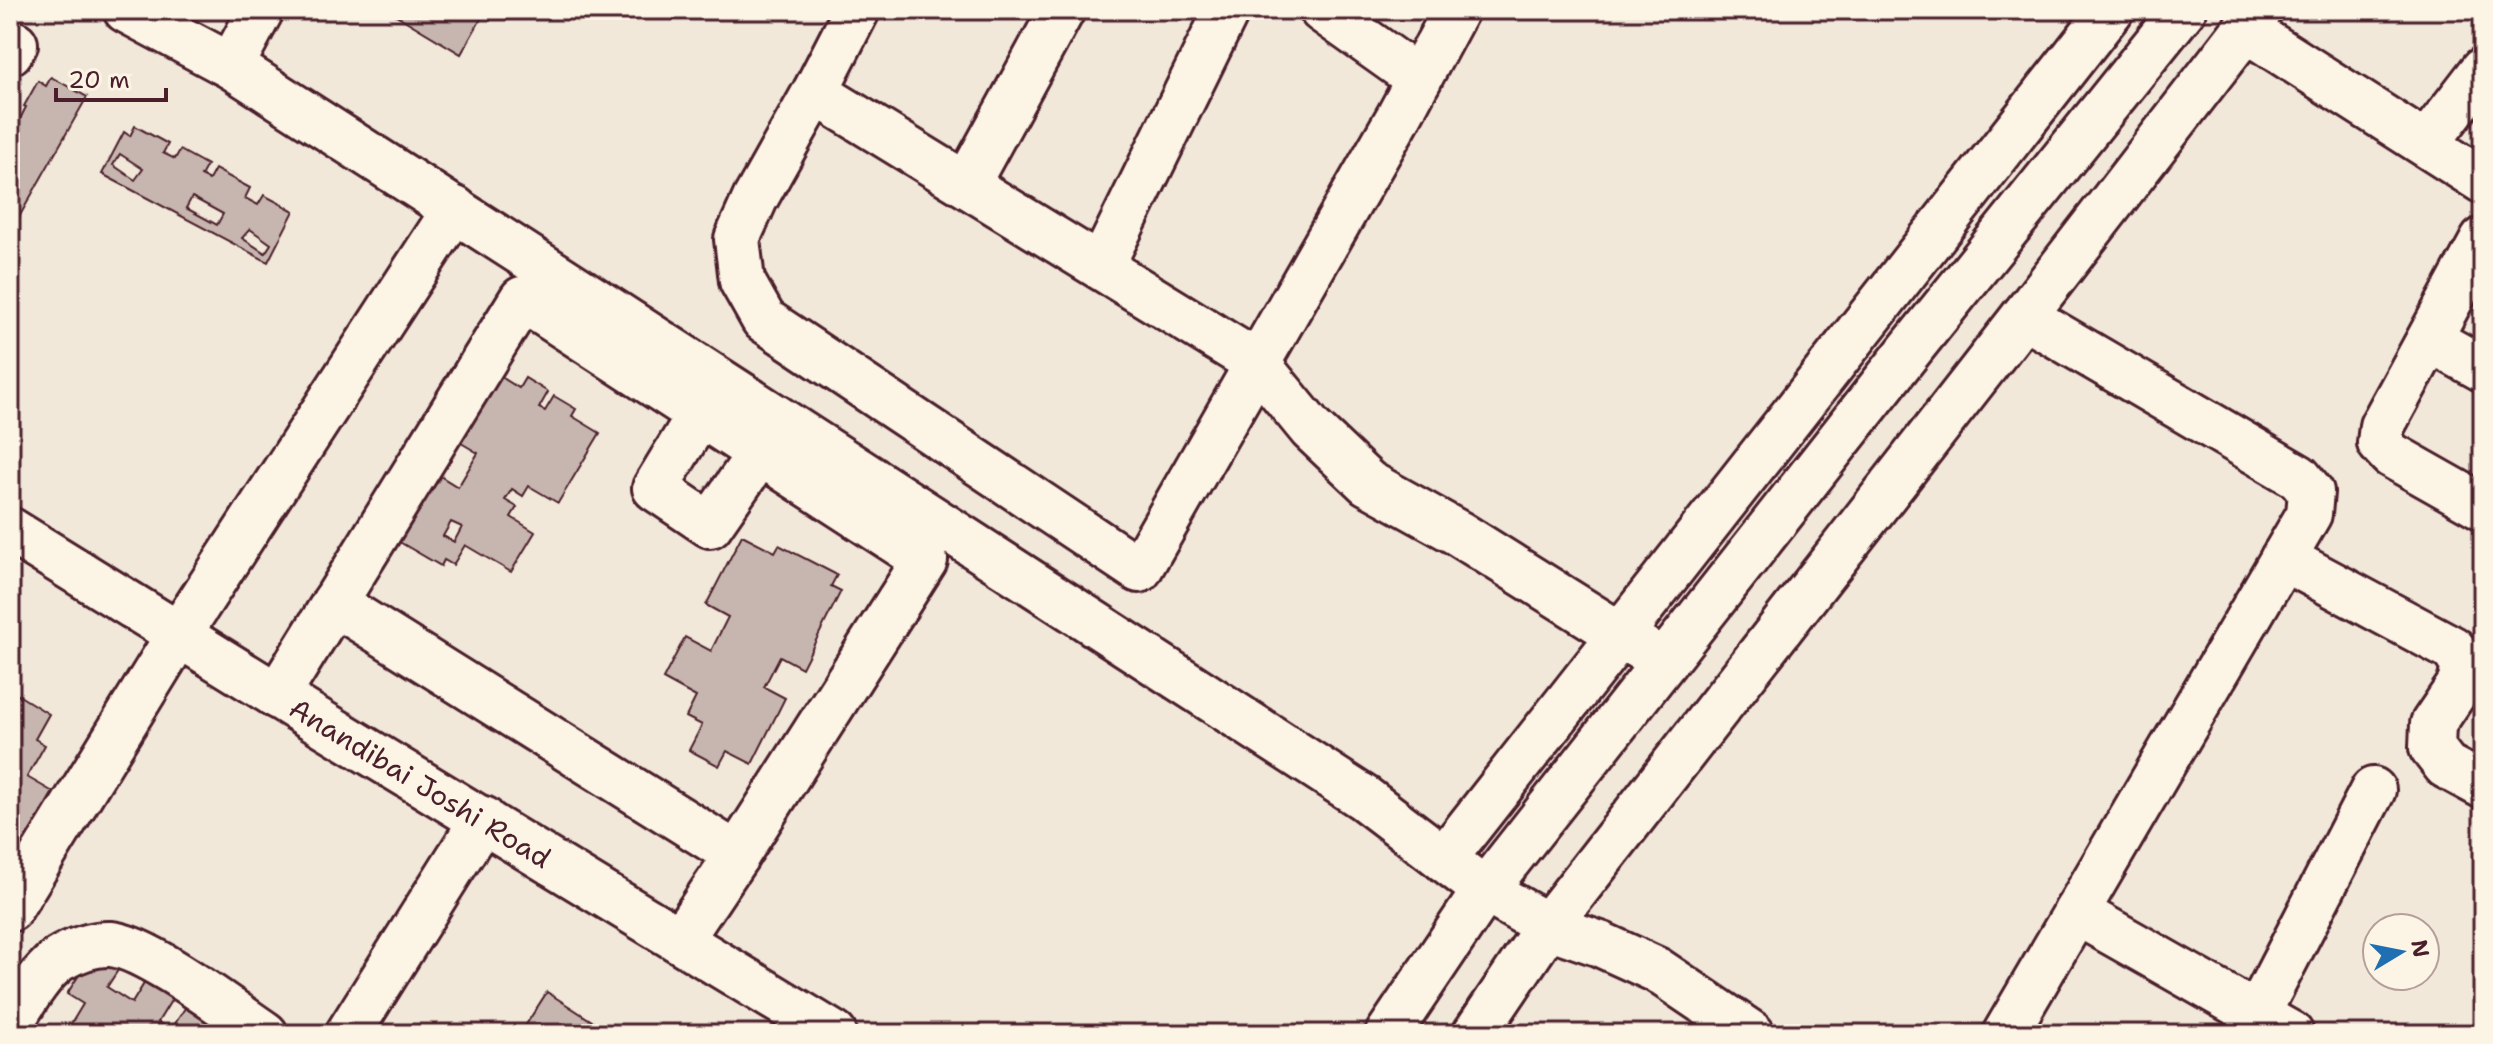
<svg xmlns="http://www.w3.org/2000/svg" width="2493" height="1044" font-family="'Shantell Sans',sans-serif">
	<rect width="100%" height="100%" fill="#f1e8da"/>
	<filter id="ink" filterUnits="userSpaceOnUse"><feTurbulence type="fractalNoise" baseFrequency=".0125" numOctaves="2"/><feDisplacementMap in="SourceGraphic" scale="16" xChannelSelector="R" yChannelSelector="G"/><feConvolveMatrix kernelMatrix="1 2 1 2 8 2 1 2 1" color-interpolation-filters="sRGB"/></filter>
	<g filter="url(#ink)">
		<!-- building -->
		<path fill="#c7b6af" stroke="#4a1f2b" stroke-width="2" fill-rule="evenodd" d="M 399,10 L 486,10 L 461,54 L 396,15 Z
			M 51,77 L 87,97 L 10,233 L 10,130 L 17,118 L 20,119 L 26,107 L 24,106 L 38,81 L 46,86 Z
			M 135,126 L 168,144 L 163,153 L 175,159 L 180,150 L 207,165 L 201,176 L 209,180 L 215,169 L 250,188 L 245,198 L 258,205 L 264,195 L 294,211 L 268,262 L 102,174 L 124,132 L 130,136 ZM 120,154 L 143,169 L 135,180 L 113,165 ZM 192,197 L 223,214 L 217,225 L 186,208 ZM 250,229 L 271,244 L 265,253 L 242,238 Z
			M 490,370 L 519,388 L 525,378 L 548,392 L 539,408 L 545,411 L 554,396 L 576,409 L 572,416 L 600,433 L 558,503 L 529,486 L 523,496 L 512,489 L 505,500 L 517,507 L 511,517 L 535,532 L 511,572 L 465,545 L 453,565 L 444,560 L 441,566 L 396,540 L 435,473 L 458,487 L 478,453 L 451,437 ZM 451,522 L 462,527 L 454,542 L 443,536 Z
			M 742,535 L 775,552 L 779,545 L 837,575 L 831,586 L 841,591 L 802,668 L 780,656 L 764,687 L 785,698 L 752,764 L 727,751 L 719,766 L 689,750 L 702,725 L 686,717 L 696,697 L 663,679 L 685,637 L 711,651 L 728,617 L 706,605 Z
			M 10,690 L 49,714 L 35,739 L 45,745 L 27,777 L 53,792 L 10,866 Z
			M 94,951 L 120,967 L 107,987 L 132,1003 L 145,982 L 172,999 L 158,1022 L 171,1030 L 185,1008 L 227,1034 L 65,1034 L 83,1004 L 67,994 Z
			M 547,992 L 612,1034 L 520,1034 Z"/>
		<g fill="none" stroke-linecap="round" stroke-linejoin="round">
			<!-- minor casing -->
			<g stroke="#4a1f2b" stroke-width="50">
				<g id="minor">
					<path d="M 126,10 L 231,66 L 604,306 L 1364,798 L 1485,890 L 1548,926 L 1600,944 L 1657,970 L 1752,1034"/>
					<path d="M 857,10 L 815,92 L 755,199 L 737,239 L 742,281 L 764,320 L 1139,570 L 1398,118 L 1456,10"/>
					<path d="M 1322,10 L 1419,79"/>
					<path d="M 2245,29 L 2483,181"/>
					<path d="M 10,52 L 15,44"/>
					<path d="M 231,66 L 261,10"/>
					<path d="M 815,92 L 1257,363 L 1311,429 L 1368,483 L 1458,533 L 1643,649"/>
					<path d="M 2426,144 L 2483,70"/>
					<path d="M 967,184 L 1062,10"/>
					<path d="M 2483,240 L 2382,426 L 2380,443 L 2391,455 L 2483,507"/>
					<path d="M 1101,267 L 1227,10"/>
					<path d="M 2431,340 L 2483,369"/>
					<path d="M 700,414 L 655,488 L 710,525 L 760,453"/>
					<path id="s1" d="M 10,530 L 315,719 L 834,1034"/>
					<path d="M 2283,558 L 2453,649 L 2464,666 L 2460,684 L 2433,724 L 2432,748 L 2446,766 L 2483,786"/>
					<path d="M 334,603 L 737,855"/>
					<path d="M 277,696 L 522,299 L 925,560 L 737,855 L 680,940"/>
					<path d="M 1444,859 L 2111,10"/>
					<path d="M 10,909 L 179,634 L 455,209"/>
					<path d="M 2076,912 L 2291,1034"/>
					<path d="M 2257,1015 L 2373,790"/>
					<path d="M 10,1024 C 24,1002 37,977 58,960 C 72,951 94,943 111,944 C 147,947 232,1012 265,1034"/>
					<path d="M 348,1034 L 483,819"/>
					<path d="M 1388,1034 L 1485,890 L 1913,346 L 2183,10"/>
					<path d="M 1475,1034 L 1548,926 L 2024,316 L 2260,10"/>
					<path d="M 2005,1034 L 2309,514 L 2311,492 L 2299,477 L 2024,316"/>
				</g>
			</g>
			<!-- minor -->
			<use href="#minor" stroke="#fcf5e5" stroke-width="44"/>
		</g>
	</g>
	<g text-anchor="middle" stroke-width="8" stroke-linejoin="round" paint-order="stroke">
		<!-- street labels -->
		<g font-size="28" fill="#4a1f2b" stroke="#fcf5e5">
			<text dy="10" stroke="none"><textPath href="#s1" startOffset="482">Anandibai Joshi Road</textPath></text>
		</g>
	</g>
	<!-- margin -->
	<rect width="2493" height="1044" fill="none" stroke="#fcf5e5" stroke-width="40"/>
	<rect x="20" y="20" width="2453" height="1004" fill="none" stroke="#4a1f2b" stroke-width="3" filter="url(#ink)"/>
	<!-- north arrow -->
	<g transform="translate(2401 952) rotate(80)"><circle r="38" fill="#fcf5e5" stroke="#b59f9b" stroke-width="2"/>
	<path d="M0-6L14 30L0 20L-14 30Z" fill="#1f6fb2"/>
	<text y="-12" font-size="22" font-weight="bold" text-anchor="middle" fill="#4a1f2b">N</text>
	</g>
	<!-- scale -->
	<path d="M56 88v12h110v-12" fill="none" stroke="#4a1f2b" stroke-width="4"/>
	<text x="68" y="88" font-size="24" fill="#4a1f2b" stroke="#fcf5e5" stroke-width="6" paint-order="stroke">20 m</text>
</svg>
